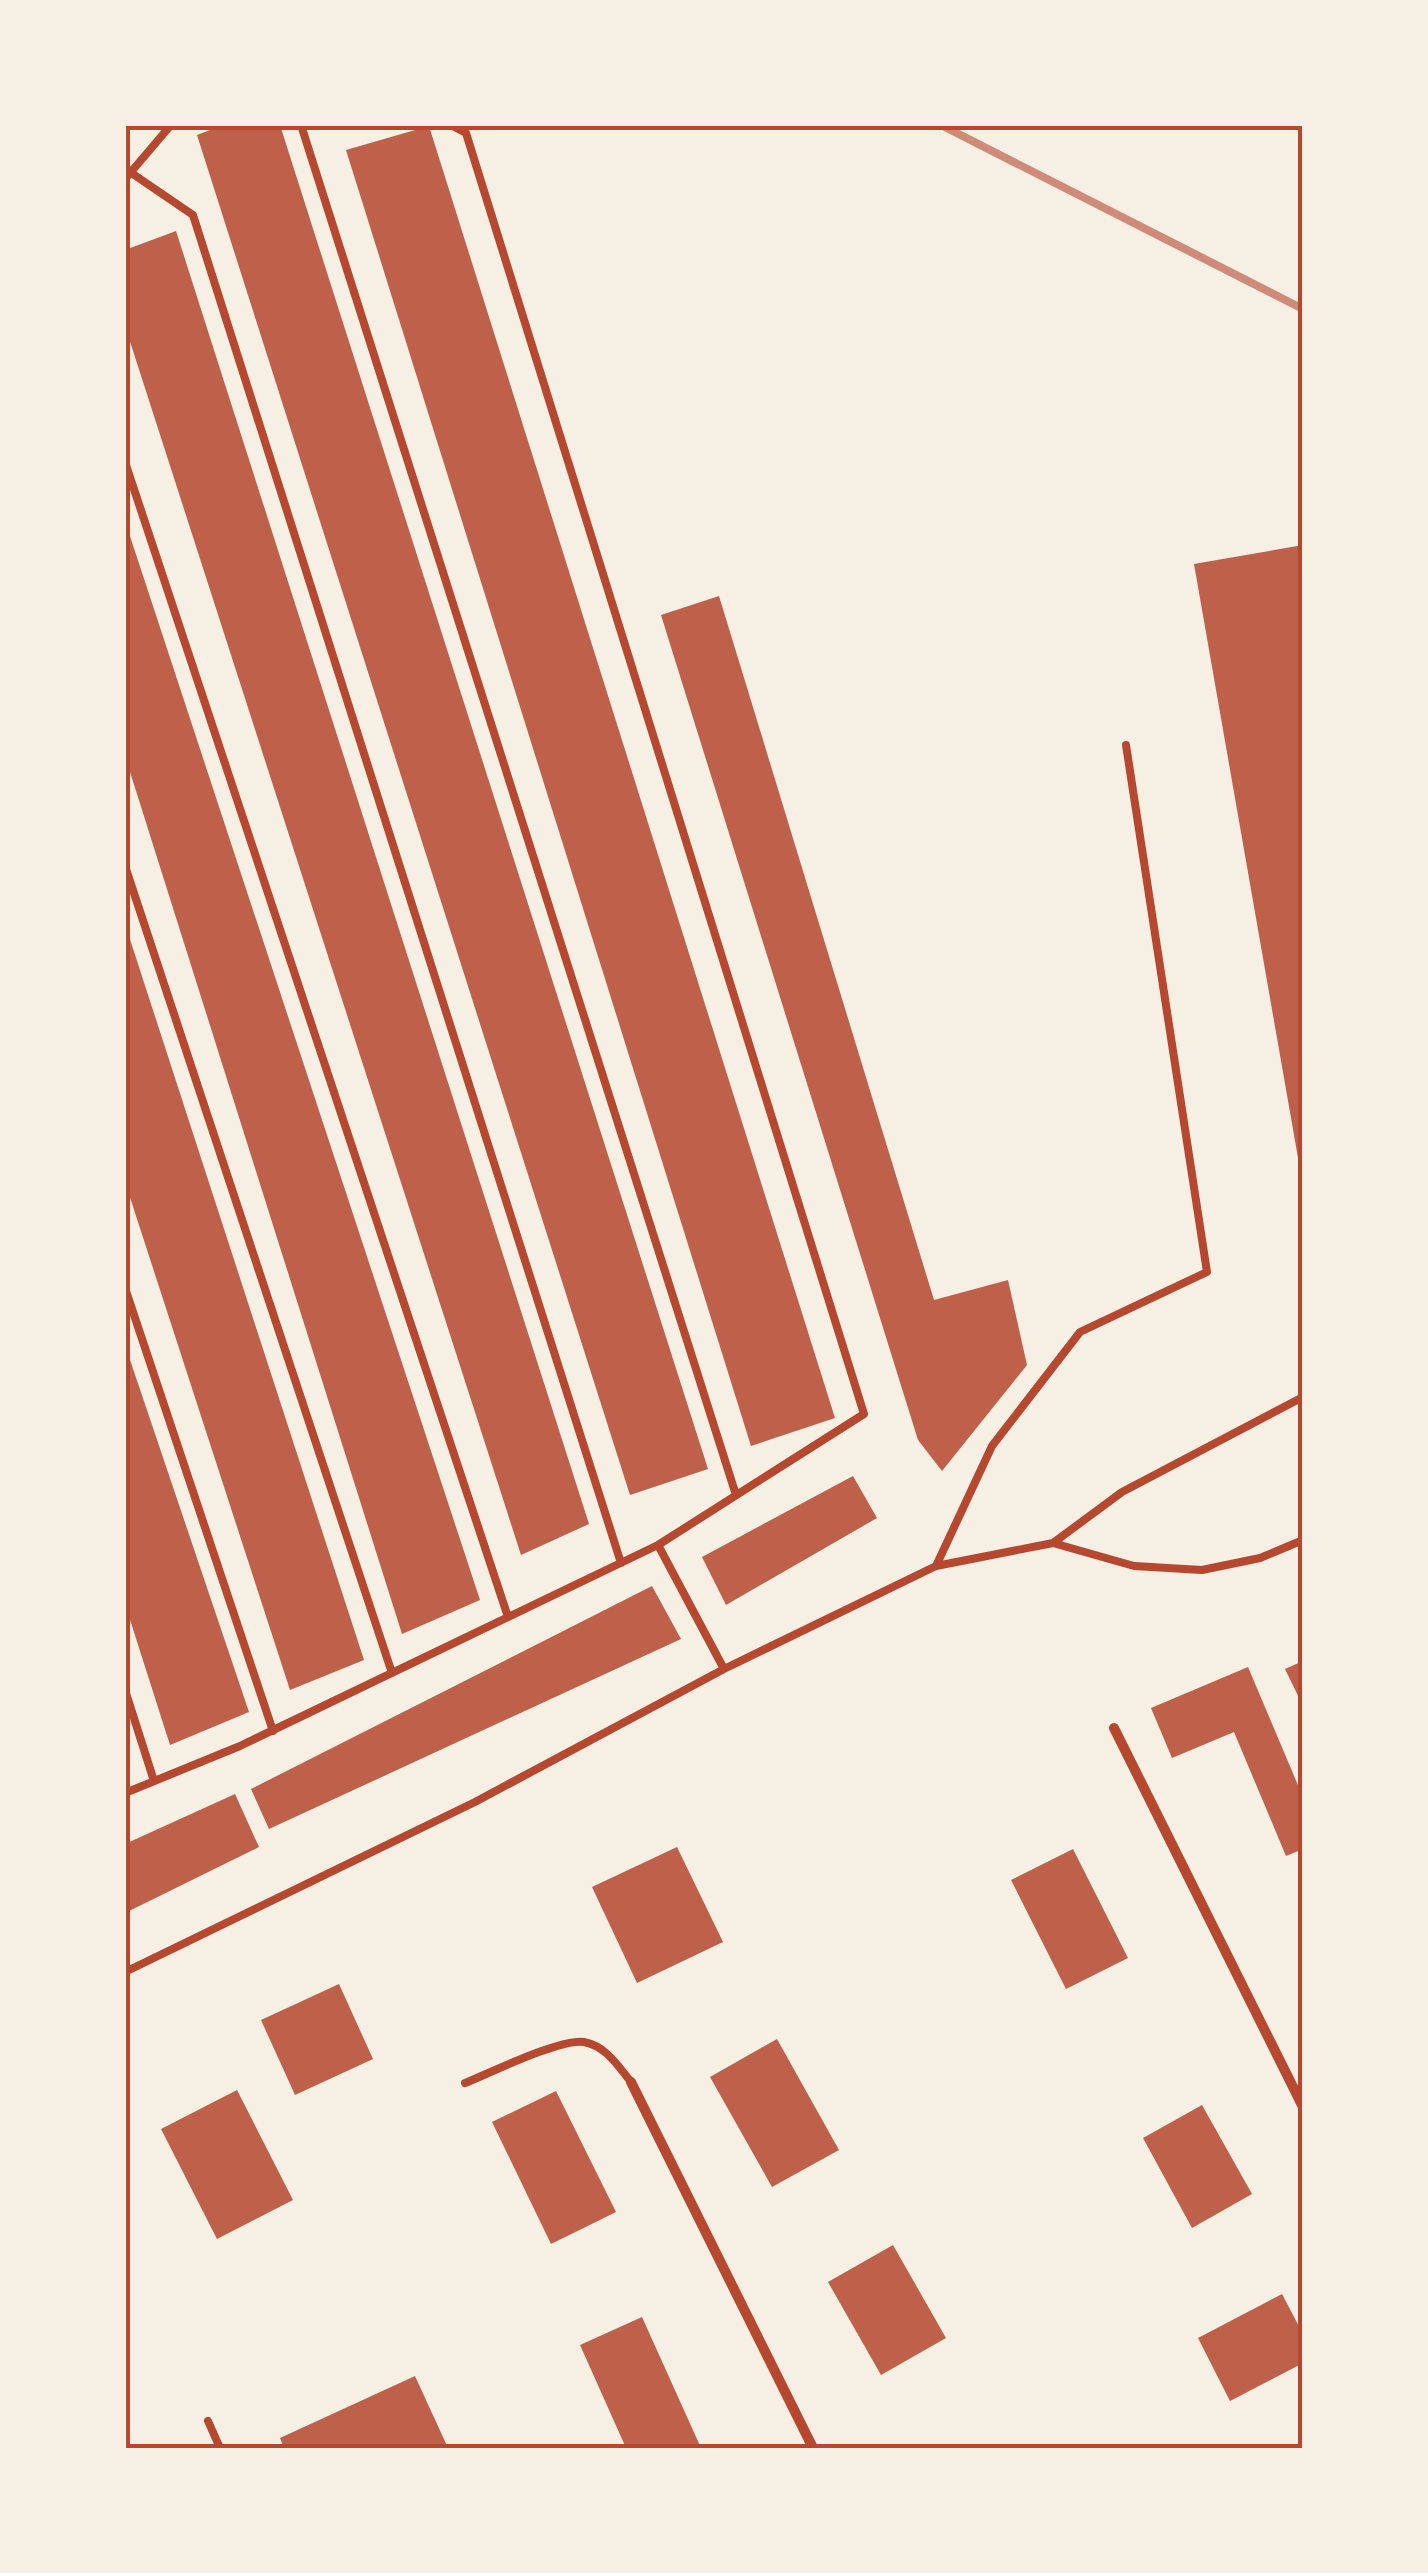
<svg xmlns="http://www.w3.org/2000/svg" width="1428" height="2573" font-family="Arial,sans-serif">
	<rect width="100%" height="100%" fill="#f6efe4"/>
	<!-- building -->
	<path fill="#bf614a" d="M 223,125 L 280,125 L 708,1469 L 630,1495 L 197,135 Z
		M 429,126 L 835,1418 L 751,1446 L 346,150 Z
		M 176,231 L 589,1524 L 521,1555 L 125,326 L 125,250 Z
		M 126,524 L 480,1600 L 402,1634 L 125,756 Z
		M 1303,545 L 1303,1175 L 1301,1175 L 1194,564 Z
		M 719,596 L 934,1300 L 1008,1280 L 1027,1365 L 942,1471 L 918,1440 L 661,615 Z
		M 125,924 L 364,1660 L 290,1690 L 125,1182 Z
		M 125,1345 L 249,1712 L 170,1745 L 125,1604 Z
		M 853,1476 L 877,1518 L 726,1605 L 702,1557 Z
		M 652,1586 L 681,1639 L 269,1829 L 251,1789 Z
		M 1303,1661 L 1303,1706 L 1285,1669 Z
		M 1248,1667 L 1303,1797 L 1303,1849 L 1286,1856 L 1234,1732 L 1172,1758 L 1151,1708 Z
		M 235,1794 L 259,1847 L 125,1913 L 125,1844 Z
		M 677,1847 L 723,1942 L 637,1983 L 592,1887 Z
		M 1073,1849 L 1128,1958 L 1066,1989 L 1011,1880 Z
		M 339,1984 L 373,2059 L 295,2095 L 261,2020 Z
		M 777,2039 L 839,2150 L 772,2187 L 710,2077 Z
		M 237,2090 L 293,2200 L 217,2239 L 161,2129 Z
		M 556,2091 L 616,2212 L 551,2244 L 492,2122 Z
		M 1202,2105 L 1252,2194 L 1192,2228 L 1143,2138 Z
		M 893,2245 L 946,2338 L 881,2375 L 828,2282 Z
		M 1282,2294 L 1303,2334 L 1303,2363 L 1230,2401 L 1198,2338 Z
		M 642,2317 L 701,2448 L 626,2448 L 580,2345 Z
		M 415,2376 L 448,2448 L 284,2448 L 280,2438 Z"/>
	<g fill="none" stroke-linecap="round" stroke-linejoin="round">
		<!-- service -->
		<path stroke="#b5482f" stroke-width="8" d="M 301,125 L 736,1495
			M 130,172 L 193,215 L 621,1563
			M 125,179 L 171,125
			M 125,462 L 508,1617
			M 125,866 L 392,1673
			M 125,1288 L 273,1731
			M 1053,1543 L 1122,1492 L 1303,1397
			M 936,1566 L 992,1446 L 1080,1332 L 1207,1272 L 1126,745
			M 724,1669 L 936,1566 L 1053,1543 L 1134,1566 L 1202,1570 L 1260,1558 L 1303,1540
			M 125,1690 L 154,1781
			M 125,1793 L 240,1746 L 658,1545 L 864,1414 L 466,133 L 451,125
			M 125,1972 L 475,1802 L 724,1669 L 658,1545
			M 465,2083 C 490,2073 561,2038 584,2042 C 606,2046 618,2066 631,2082
			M 208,2421 L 220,2448"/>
		<!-- minor -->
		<path stroke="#b5482f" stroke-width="10" d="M 1114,1728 L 1303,2107
			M 631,2082 L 813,2448"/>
		<!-- rail -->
		<path stroke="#cf8b77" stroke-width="8" d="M 941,125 L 1303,309"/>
	</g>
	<!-- border -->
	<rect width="1428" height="2573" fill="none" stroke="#f6efe4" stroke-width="255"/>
	<rect x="128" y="128" width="1172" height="2318" fill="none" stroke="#b5482f" stroke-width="4"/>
</svg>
